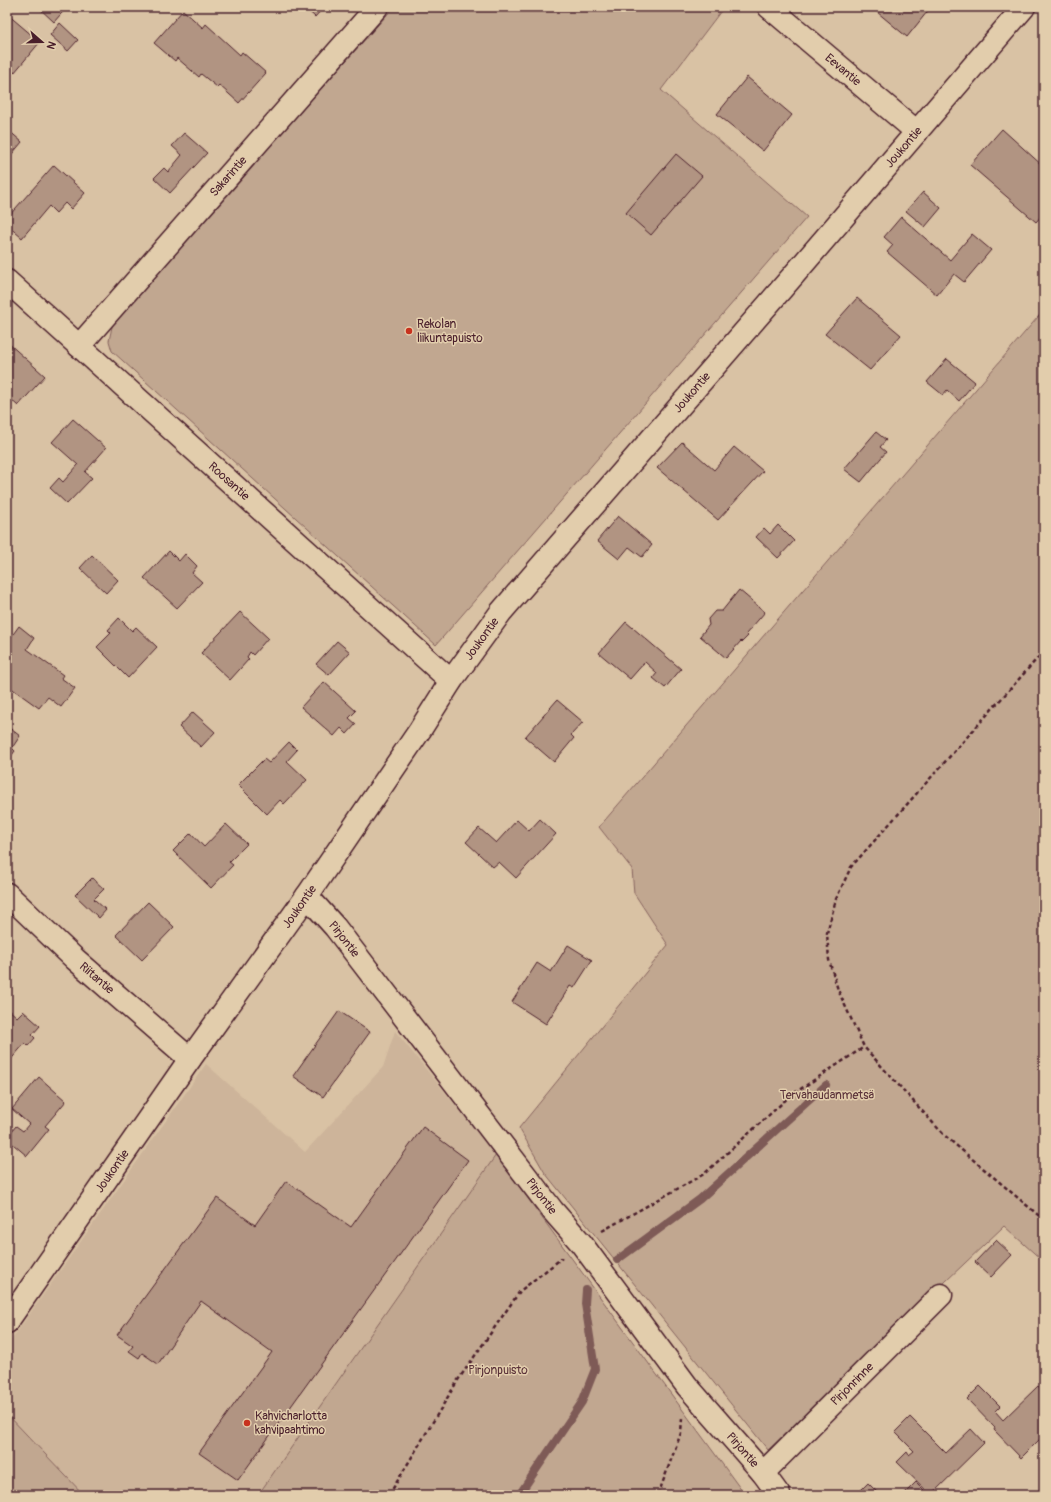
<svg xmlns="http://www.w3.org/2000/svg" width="1051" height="1502" font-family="Pangolin,sans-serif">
	<rect width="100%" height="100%" fill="#d9c2a4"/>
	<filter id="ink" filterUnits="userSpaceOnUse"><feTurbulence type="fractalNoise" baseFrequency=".025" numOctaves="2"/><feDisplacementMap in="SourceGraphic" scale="8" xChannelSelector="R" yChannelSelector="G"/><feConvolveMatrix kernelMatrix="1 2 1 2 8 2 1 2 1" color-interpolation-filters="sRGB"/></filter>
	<g filter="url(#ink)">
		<!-- built -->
		<path fill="#cdb49a" d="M 395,1031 L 496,1155 L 258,1495 L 84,1495 L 7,1414 L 7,1346 L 206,1064 L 305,1152 L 383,1067 Z"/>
		<!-- green -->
		<path fill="#c1a790" stroke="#86635e" d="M 394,7 L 724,7 L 661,90 L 807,217 L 436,645 L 112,351 L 109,341 L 113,322 Z
			M 1044,310 L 1044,1262 L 1004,1226 L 768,1450 L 545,1173 L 519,1128 L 668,945 L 634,893 L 632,869 L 599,827 Z
			M 496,1155 L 745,1495 L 258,1495 Z
			M 7,1414 L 84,1495 L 7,1495 Z"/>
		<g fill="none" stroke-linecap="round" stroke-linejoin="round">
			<!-- stream -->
			<path stroke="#7e5a57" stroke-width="8" d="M 617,1260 L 700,1199 L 826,1085
				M 519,1495 L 582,1402 L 595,1369 L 585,1304 L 586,1290"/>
		</g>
		<!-- building -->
		<path fill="#b19482" stroke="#4a1f2b" d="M 38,7 L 67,7 L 54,22 Z
			M 304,7 L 324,7 L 315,17 Z
			M 871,7 L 931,7 L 907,37 Z
			M 183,10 L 203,28 L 206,24 L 240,55 L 242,52 L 266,73 L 239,103 L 219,85 L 217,87 L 201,74 L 199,77 L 177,58 L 175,61 L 154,43 Z
			M 7,14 L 40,42 L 14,73 L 7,67 Z
			M 60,23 L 78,40 L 68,51 L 50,35 Z
			M 747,77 L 792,115 L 763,151 L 717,114 Z
			M 7,129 L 22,142 L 7,160 Z
			M 1002,129 L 1044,167 L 1044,213 L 1036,222 L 970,165 Z
			M 184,133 L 207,153 L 170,193 L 154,178 L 164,168 L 168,172 L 182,155 L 172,146 Z
			M 676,154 L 702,176 L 651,235 L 626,213 Z
			M 54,165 L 85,193 L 71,209 L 65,203 L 56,213 L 49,206 L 22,238 L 7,225 L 7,218 Z
			M 923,192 L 941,208 L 925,227 L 906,211 Z
			M 901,217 L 950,260 L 972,234 L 991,250 L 964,282 L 954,274 L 937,295 L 887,252 L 893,245 L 884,237 Z
			M 857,298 L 901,335 L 870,370 L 825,334 Z
			M 7,342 L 45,376 L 18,406 L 7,396 Z
			M 947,359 L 975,382 L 959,401 L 947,390 L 943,395 L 927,382 Z
			M 73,419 L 106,448 L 85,472 L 92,478 L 67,504 L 50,488 L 59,478 L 63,482 L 78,465 L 52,442 Z
			M 876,432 L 886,440 L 880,447 L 886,452 L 861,482 L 844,469 Z
			M 682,442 L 714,470 L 734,447 L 763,471 L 718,520 L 657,468 Z
			M 618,516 L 652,545 L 642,557 L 629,547 L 619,559 L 597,541 Z
			M 778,525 L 794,541 L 778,558 L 756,537 L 764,528 L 770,534 Z
			M 169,551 L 179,561 L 185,554 L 197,566 L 192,573 L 202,582 L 177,608 L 144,578 Z
			M 92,555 L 118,580 L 106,593 L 80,568 Z
			M 739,590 L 765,612 L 746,634 L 748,636 L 742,642 L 741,641 L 726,658 L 700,636 L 709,625 L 708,619 L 715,611 L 722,611 Z
			M 240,612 L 268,638 L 253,655 L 250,652 L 247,657 L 249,659 L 230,680 L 201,653 Z
			M 119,618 L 132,631 L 136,627 L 157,647 L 128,678 L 97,647 L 111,633 L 108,630 Z
			M 626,622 L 681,669 L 665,688 L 653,678 L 657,673 L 645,662 L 630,679 L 599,653 Z
			M 19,626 L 34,638 L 27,649 L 63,675 L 61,678 L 75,688 L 61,707 L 48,697 L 39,708 L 7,685 L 7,672 L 9,669 L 7,668 L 7,638 L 9,636 L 11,637 Z
			M 337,641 L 350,652 L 329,675 L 316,664 Z
			M 324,682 L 356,711 L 349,718 L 356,724 L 347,734 L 341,728 L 334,736 L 301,707 Z
			M 557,700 L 583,722 L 571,735 L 574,738 L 554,762 L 525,737 Z
			M 193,712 L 215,732 L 201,747 L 179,727 Z
			M 7,726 L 20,736 L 12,748 L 15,751 L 8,760 L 7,759 Z
			M 289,742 L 297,750 L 287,761 L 307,780 L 284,804 L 280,800 L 267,814 L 238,785 L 264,759 L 269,763 Z
			M 540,819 L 556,834 L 516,878 L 499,862 L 493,867 L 466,842 L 479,828 L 496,843 L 517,820 L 529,831 Z
			M 226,824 L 247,844 L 229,862 L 233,865 L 211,888 L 173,851 L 191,833 L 204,847 Z
			M 92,878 L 104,889 L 94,899 L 106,910 L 99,918 L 75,895 Z
			M 148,902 L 174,927 L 142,960 L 116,935 Z
			M 568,945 L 592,960 L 574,988 L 570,986 L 546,1024 L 512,1002 L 537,963 L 551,972 Z
			M 7,1008 L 17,1017 L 23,1011 L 40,1026 L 32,1035 L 35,1038 L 28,1046 L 25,1043 L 7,1064 Z
			M 339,1011 L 370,1032 L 323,1097 L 293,1076 Z
			M 39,1077 L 66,1101 L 45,1126 L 49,1129 L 27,1156 L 7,1139 L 7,1137 L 16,1126 L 23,1131 L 29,1124 L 12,1109 Z
			M 423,1127 L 468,1160 L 238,1480 L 199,1453 L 272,1352 L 201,1301 L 158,1364 L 142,1353 L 139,1358 L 129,1351 L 133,1346 L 117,1335 L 217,1198 L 255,1225 L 286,1181 L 351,1227 Z
			M 996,1240 L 1012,1255 L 991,1277 L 975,1262 Z
			M 980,1386 L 1000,1406 L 995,1411 L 1003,1420 L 1038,1386 L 1044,1392 L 1044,1435 L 1021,1458 L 994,1430 L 995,1428 L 967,1399 Z
			M 910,1417 L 946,1453 L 971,1429 L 984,1443 L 931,1495 L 897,1462 L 907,1452 L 909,1455 L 914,1451 L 895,1432 Z
			M 916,1482 L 929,1495 L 903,1495 Z
			M 868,1483 L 880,1495 L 856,1495 Z"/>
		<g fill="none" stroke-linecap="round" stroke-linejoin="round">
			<!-- minor casing -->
			<g stroke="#4a1f2b" stroke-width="25">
				<g id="minor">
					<path id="s1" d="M 769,7 L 917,132"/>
					<path id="s2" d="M 7,281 L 451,681"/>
					<path id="s3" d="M 79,346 L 377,7"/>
					<path id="s4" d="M 7,894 L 75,959 L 190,1059"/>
					<path id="s5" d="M 307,896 L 335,927 L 553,1211 L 581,1243 L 687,1386 L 763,1473 L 779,1495"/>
					<path id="s6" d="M 7,1322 L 190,1059 L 307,896 L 420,730 L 451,681 L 501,612 L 792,277 L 1024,7"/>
					<path id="s7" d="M 763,1473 L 941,1295"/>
				</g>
			</g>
			<!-- path -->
			<path stroke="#4a1f2b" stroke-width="2.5" stroke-dasharray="4 3" stroke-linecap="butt" d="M 1044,651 L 851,867 L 836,899 L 827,933 L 829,960 L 838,990 L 864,1047 L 944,1135 L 1044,1220
				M 602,1231 L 704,1174 L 790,1096 L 864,1047
				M 389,1495 L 458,1380 L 520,1291 L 562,1258
				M 658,1495 L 681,1433 L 682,1418"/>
			<!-- minor -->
			<use href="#minor" stroke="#e2cdac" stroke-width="22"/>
		</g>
	</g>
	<!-- markers -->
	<g fill="#c8321e" stroke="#e2cdac" stroke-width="1.5">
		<circle cx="409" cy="331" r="4"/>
		<circle cx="247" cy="1423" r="4"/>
	</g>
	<g text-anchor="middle" stroke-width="3" stroke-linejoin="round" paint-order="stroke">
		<!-- street labels -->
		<g font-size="12" fill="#4a1f2b" stroke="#e2cdac">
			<text dy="4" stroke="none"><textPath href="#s1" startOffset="97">Eevantie</textPath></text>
			<text dy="4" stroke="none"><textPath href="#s6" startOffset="1480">Joukontie</textPath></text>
			<text dy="4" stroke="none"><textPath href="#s3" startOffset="226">Sakarintie</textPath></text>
			<text dy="4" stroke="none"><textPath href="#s6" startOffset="1156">Joukontie</textPath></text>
			<text dy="4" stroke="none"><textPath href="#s2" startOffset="299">Roosantie</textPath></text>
			<text dy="4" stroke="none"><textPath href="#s6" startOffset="832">Joukontie</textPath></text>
			<text dy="4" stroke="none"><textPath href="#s6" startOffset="508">Joukontie</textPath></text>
			<text dy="4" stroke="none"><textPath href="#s5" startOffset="57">Pirjontie</textPath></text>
			<text dy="4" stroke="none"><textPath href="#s4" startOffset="123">Riitantie</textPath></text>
			<text dy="4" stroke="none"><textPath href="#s6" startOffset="184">Joukontie</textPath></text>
			<text dy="4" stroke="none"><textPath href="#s5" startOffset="381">Pirjontie</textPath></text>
			<text dy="4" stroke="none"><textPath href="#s7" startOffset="126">Pirjonrinne</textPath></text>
			<text dy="4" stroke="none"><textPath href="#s5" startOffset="705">Pirjontie</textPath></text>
		</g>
		<!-- poi labels -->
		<g font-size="12" fill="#4a1f2b" stroke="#e2cdac" text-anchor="start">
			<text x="417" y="328">Rekolan<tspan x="417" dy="14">liikuntapuisto</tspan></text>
			<text x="255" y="1420">Kahvicharlotta<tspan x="255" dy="14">kahvipaahtimo</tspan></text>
		</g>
		<!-- park labels -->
		<g font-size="12" fill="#5c333a" stroke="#e2cdac">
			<text x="827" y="1099">Tervahaudanmetsä</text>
			<text x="498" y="1374">Pirjonpuisto</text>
		</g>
	</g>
	<!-- margin -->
	<rect width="1051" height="1502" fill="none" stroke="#e2cdac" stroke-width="24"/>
	<rect x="12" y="12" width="1027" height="1478" fill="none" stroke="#4a1f2b" stroke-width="1.5" filter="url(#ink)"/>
	<!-- north arrow -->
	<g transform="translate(42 42) rotate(110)" stroke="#e2cdac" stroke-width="3" paint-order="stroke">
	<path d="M0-3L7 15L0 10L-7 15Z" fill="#4a1f2b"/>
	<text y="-6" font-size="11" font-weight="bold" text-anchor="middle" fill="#4a1f2b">N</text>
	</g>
</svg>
